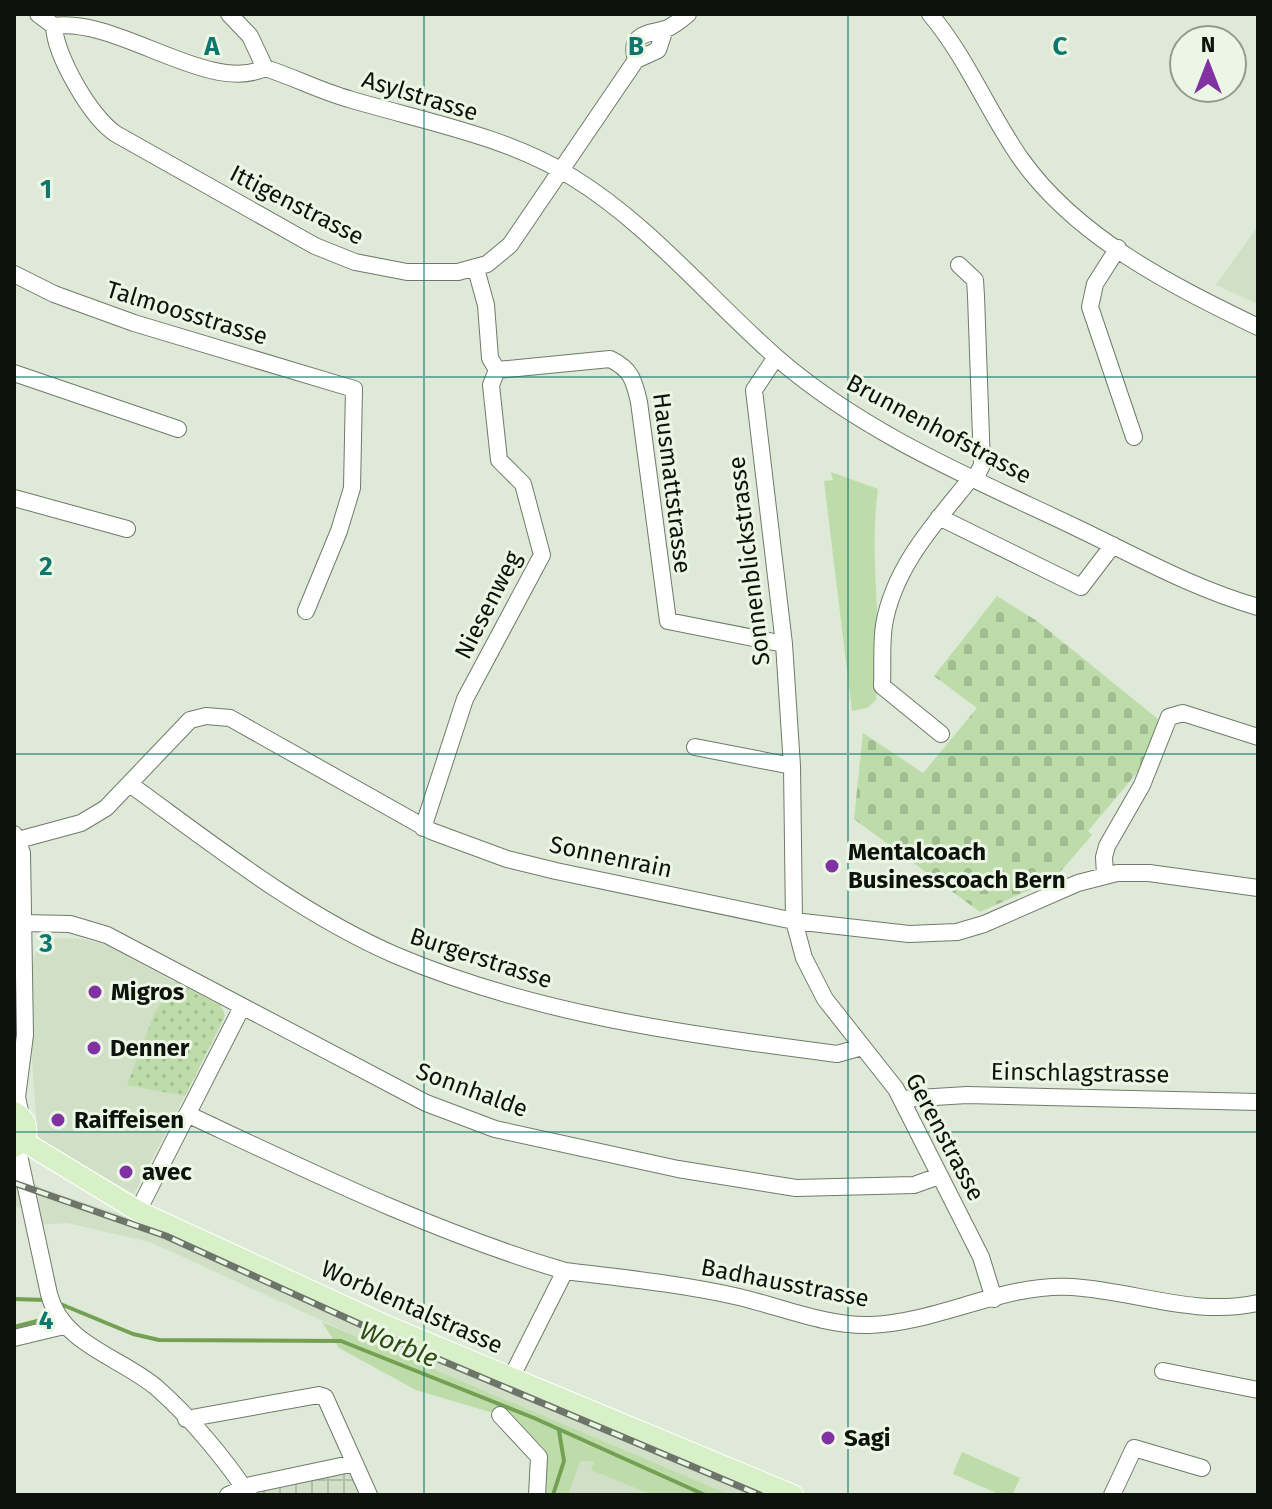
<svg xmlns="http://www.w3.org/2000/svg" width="1272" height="1509" font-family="'Fira Sans',sans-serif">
	<defs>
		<pattern id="industrial-grid" width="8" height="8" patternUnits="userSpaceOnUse" patternTransform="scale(2)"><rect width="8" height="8" fill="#d0dfc6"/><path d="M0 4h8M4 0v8" fill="none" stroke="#b1bea9"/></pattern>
		<pattern id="cemetery-stones" width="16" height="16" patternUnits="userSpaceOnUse" patternTransform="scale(2)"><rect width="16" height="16" fill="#bddcaa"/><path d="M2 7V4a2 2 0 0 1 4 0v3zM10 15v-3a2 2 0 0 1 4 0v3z" fill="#a1bc91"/></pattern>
		<pattern id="park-dots" width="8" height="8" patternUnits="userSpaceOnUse" patternTransform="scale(2)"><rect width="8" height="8" fill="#bddcaa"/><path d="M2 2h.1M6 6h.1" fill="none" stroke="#a1bc91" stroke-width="1.8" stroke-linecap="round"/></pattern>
	</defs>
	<rect width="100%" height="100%" fill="#dee9d7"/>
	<!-- built -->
	<path fill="#d0dfc6" d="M 1258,226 L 1258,304 L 1216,285 Z
		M 54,938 L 81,939 L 108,945 L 224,1010 L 224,1020 L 134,1194 L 38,1139 L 32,1060 L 33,962 L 37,946 Z
		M 14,1169 L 41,1188 L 148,1224 L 777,1495 L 730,1495 L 450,1379 L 150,1242 L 67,1223 L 36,1225 L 33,1211 L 14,1206 Z
		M 579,1461 L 595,1462 L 678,1495 L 568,1495 Z"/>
	<!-- industrial -->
	<path fill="url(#industrial-grid)" d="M 355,1463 L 369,1495 L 249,1495 L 251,1485 Z"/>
	<!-- grass -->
	<path fill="#bddcaa" d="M 831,472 L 878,489 C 868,559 884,630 876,700 L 867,708 L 852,711 L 824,481 L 833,480 Z
		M 322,1322 L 730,1495 L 653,1495 L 591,1470 L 594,1462 L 580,1461 L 568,1495 L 537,1495 L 538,1457 L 500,1415 L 416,1390 L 339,1348 Z
		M 962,1452 L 1020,1478 L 1012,1495 L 1001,1495 L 953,1474 Z"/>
	<!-- cemetery -->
	<path fill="url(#cemetery-stones)" d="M 997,596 L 1037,621 L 1159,720 L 1141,768 L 1088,831 L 1092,835 L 1054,879 L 980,912 L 854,819 L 863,733 L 923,773 L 977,708 L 934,676 Z"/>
	<!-- park -->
	<path fill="url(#park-dots)" d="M 176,982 L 220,1005 L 225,1015 L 185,1096 L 127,1085 L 155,1012 Z"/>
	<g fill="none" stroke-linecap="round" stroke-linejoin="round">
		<!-- stream -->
		<path stroke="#73a053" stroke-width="4" d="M 14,1299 L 45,1300
			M 58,1303 L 133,1334 L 159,1340 L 341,1341 L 534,1418 L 705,1495
			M 14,1327 L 45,1319
			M 553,1495 L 564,1461 L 559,1431"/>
		<!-- minor casing -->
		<g stroke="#707a6a" stroke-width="18">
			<path id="minor" d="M 38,14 L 54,26 C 118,17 209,95 265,68
				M 229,14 L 250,36 L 265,68
				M 930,14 C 967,58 988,112 1021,159 C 1077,238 1173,286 1258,327
				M 54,26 C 55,55 91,118 116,134 L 315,246 L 355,262 L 407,272 L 458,272 L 487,264 L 510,245 L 636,60 C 628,33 648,34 666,29 C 673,26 682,19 688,14
				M 636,60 L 658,50 L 665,29
				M 265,68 C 294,77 320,91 349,99 C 422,121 507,136 572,177 C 649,224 709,298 776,357 C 863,433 972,478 1075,527 C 1134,555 1194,589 1258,607
				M 1118,248 L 1095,284 L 1090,307 L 1134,437
				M 959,265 L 975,280 L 976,296 L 982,465 L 975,479
				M 476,269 L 486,305 L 490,358 L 497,370
				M 14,274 L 54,294 L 134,323 L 354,389 L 352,488 L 339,531 L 306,611
				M 776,357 L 754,390 L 784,644 L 792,766 L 794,921 L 804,958 L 825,999 L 896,1089 L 981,1257 L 994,1299
				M 497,370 L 610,359 C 631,369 634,380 639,402 L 668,621 L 784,644
				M 14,373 L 178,429
				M 14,498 L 127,529
				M 939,517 L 1081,587 L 1113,545
				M 941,734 L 882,686 C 883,666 881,645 884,625 C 894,566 936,522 972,477
				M 695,747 L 792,766
				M 131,785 C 215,846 299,913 395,955 C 536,1015 686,1034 837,1054 L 862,1047
				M 423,828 L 465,699 L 542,555 L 523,484 L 499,460 L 491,385 L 497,370
				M 14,834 L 22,853 L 25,1035 L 17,1097 L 21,1116
				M 18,840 L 81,823 L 106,808 L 190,720 L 206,716 L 230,718 L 431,831 L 507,859 L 556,871 L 794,921 L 909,934 L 957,932 L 984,924 L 1078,883 L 1117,873 L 1149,873 L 1258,888
				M 1105,875 L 1104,857 L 1107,846 L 1142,785 L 1169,717 L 1183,713 L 1258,737
				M 21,923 L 70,924 L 107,935 L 426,1103 L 495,1129 L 678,1169 L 796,1188 L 914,1185 L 939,1176
				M 902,1099 L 967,1095 L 1258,1102
				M 187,1114 C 311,1172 433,1232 565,1271
				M 17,1146 L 49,1294 C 62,1345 121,1357 157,1388 C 190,1417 224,1458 249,1495
				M 138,1211 L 242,1007
				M 14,1338 L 64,1326
				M 1163,1371 L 1258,1390
				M 511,1378 L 565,1271 C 623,1278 682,1284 739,1297 C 781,1307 826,1326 869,1325 C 938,1323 1003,1283 1072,1287 C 1136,1291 1193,1317 1258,1303
				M 500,1415 L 539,1457 L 537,1495
				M 186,1419 L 319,1395 L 325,1397 L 369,1495
				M 228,1495 L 251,1485 L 355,1463
				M 1112,1495 L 1134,1448 L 1202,1468"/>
		</g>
		<!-- major casing -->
		<g stroke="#fff" stroke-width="22">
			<path id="major" d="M 14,1112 C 30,1121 31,1138 14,1147
				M 23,1141 L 138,1211 L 385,1325 L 793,1495"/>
		</g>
		<!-- minor -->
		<use href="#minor" stroke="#fff" stroke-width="16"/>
		<!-- major -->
		<use href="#major" stroke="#d7f0c7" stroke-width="20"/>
		<!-- rail casing -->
		<g stroke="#6d7469" stroke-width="7">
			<path id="rail" d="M 14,1183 L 166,1236 L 419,1351 L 760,1495"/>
		</g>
		<!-- rail -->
		<use href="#rail" stroke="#ebf7e4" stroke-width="4" stroke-dasharray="12" stroke-linecap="butt"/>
	</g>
	<!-- grid -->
	<path fill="none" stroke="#0f766e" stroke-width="2" stroke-opacity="0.55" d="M 424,14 L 424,1495M 848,14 L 848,1495M 14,377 L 1258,377M 14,754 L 1258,754M 14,1132 L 1258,1132"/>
	<!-- markers -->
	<g fill="#8032a3" stroke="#ebf7e4" stroke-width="3">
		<circle cx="832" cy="866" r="8"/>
		<circle cx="95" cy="992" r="8"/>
		<circle cx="94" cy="1048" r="8"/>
		<circle cx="58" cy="1120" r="8"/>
		<circle cx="126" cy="1172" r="8"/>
		<circle cx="828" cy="1438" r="8"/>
	</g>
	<g text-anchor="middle" stroke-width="6" stroke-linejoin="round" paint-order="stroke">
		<!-- street labels -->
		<g font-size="24" fill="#0e120c" stroke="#ebf7e4">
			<text transform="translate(420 96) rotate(17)" y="8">Asylstrasse</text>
			<text transform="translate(297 205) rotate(27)" y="8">Ittigenstrasse</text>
			<text transform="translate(187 313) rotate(17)" y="8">Talmoosstrasse</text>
			<text transform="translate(939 429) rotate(28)" y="8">Brunnenhofstrasse</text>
			<text transform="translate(672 483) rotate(83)" y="8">Hausmattstrasse</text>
			<text transform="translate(749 561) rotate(-97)" y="8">Sonnenblickstrasse</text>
			<text transform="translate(488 605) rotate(-63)" y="8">Niesenweg</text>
			<text transform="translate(611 857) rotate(12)" y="8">Sonnenrain</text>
			<text transform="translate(481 958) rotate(18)" y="8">Burgerstrasse</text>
			<text transform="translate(1080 1073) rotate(1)" y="8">Einschlagstrasse</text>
			<text transform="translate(472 1090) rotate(20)" y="8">Sonnhalde</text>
			<text transform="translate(945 1137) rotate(62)" y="8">Gerenstrasse</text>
			<text transform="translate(785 1283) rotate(11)" y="8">Badhausstrasse</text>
			<text transform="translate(412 1307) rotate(24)" y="8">Worblentalstrasse</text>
		</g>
		<!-- poi labels -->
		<g font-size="24" font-weight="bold" fill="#0e120c" stroke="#ebf7e4" text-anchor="start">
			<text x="848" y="860">Mentalcoach<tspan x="848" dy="28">Businesscoach Bern</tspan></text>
			<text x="111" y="1000">Migros</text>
			<text x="110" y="1056">Denner</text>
			<text x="74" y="1128">Raiffeisen</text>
			<text x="142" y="1180">avec</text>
			<text x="844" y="1446">Sagi</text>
		</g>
		<!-- water labels -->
		<g font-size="26" font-style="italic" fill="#2e4b15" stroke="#ebf7e4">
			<text transform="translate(399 1344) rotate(22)" y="9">Worble</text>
		</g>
	</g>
	<g font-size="26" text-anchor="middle" font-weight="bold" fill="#0f766e" stroke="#ebf7e4" stroke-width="6" stroke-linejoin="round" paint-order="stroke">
		<text x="212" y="55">A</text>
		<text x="636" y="55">B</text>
		<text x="1060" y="55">C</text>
		<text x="46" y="198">1</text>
		<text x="46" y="575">2</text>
		<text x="46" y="952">3</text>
		<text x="46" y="1329">4</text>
	</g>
	<!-- border -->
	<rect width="1272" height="1509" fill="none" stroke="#0e120c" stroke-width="32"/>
	<!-- north arrow -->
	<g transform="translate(1208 64)"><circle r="38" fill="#ebf7e4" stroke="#939b8e" stroke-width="2"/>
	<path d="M0-6L14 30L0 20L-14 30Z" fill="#8032a3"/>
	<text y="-12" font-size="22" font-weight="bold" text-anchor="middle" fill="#0e120c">N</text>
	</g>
</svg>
